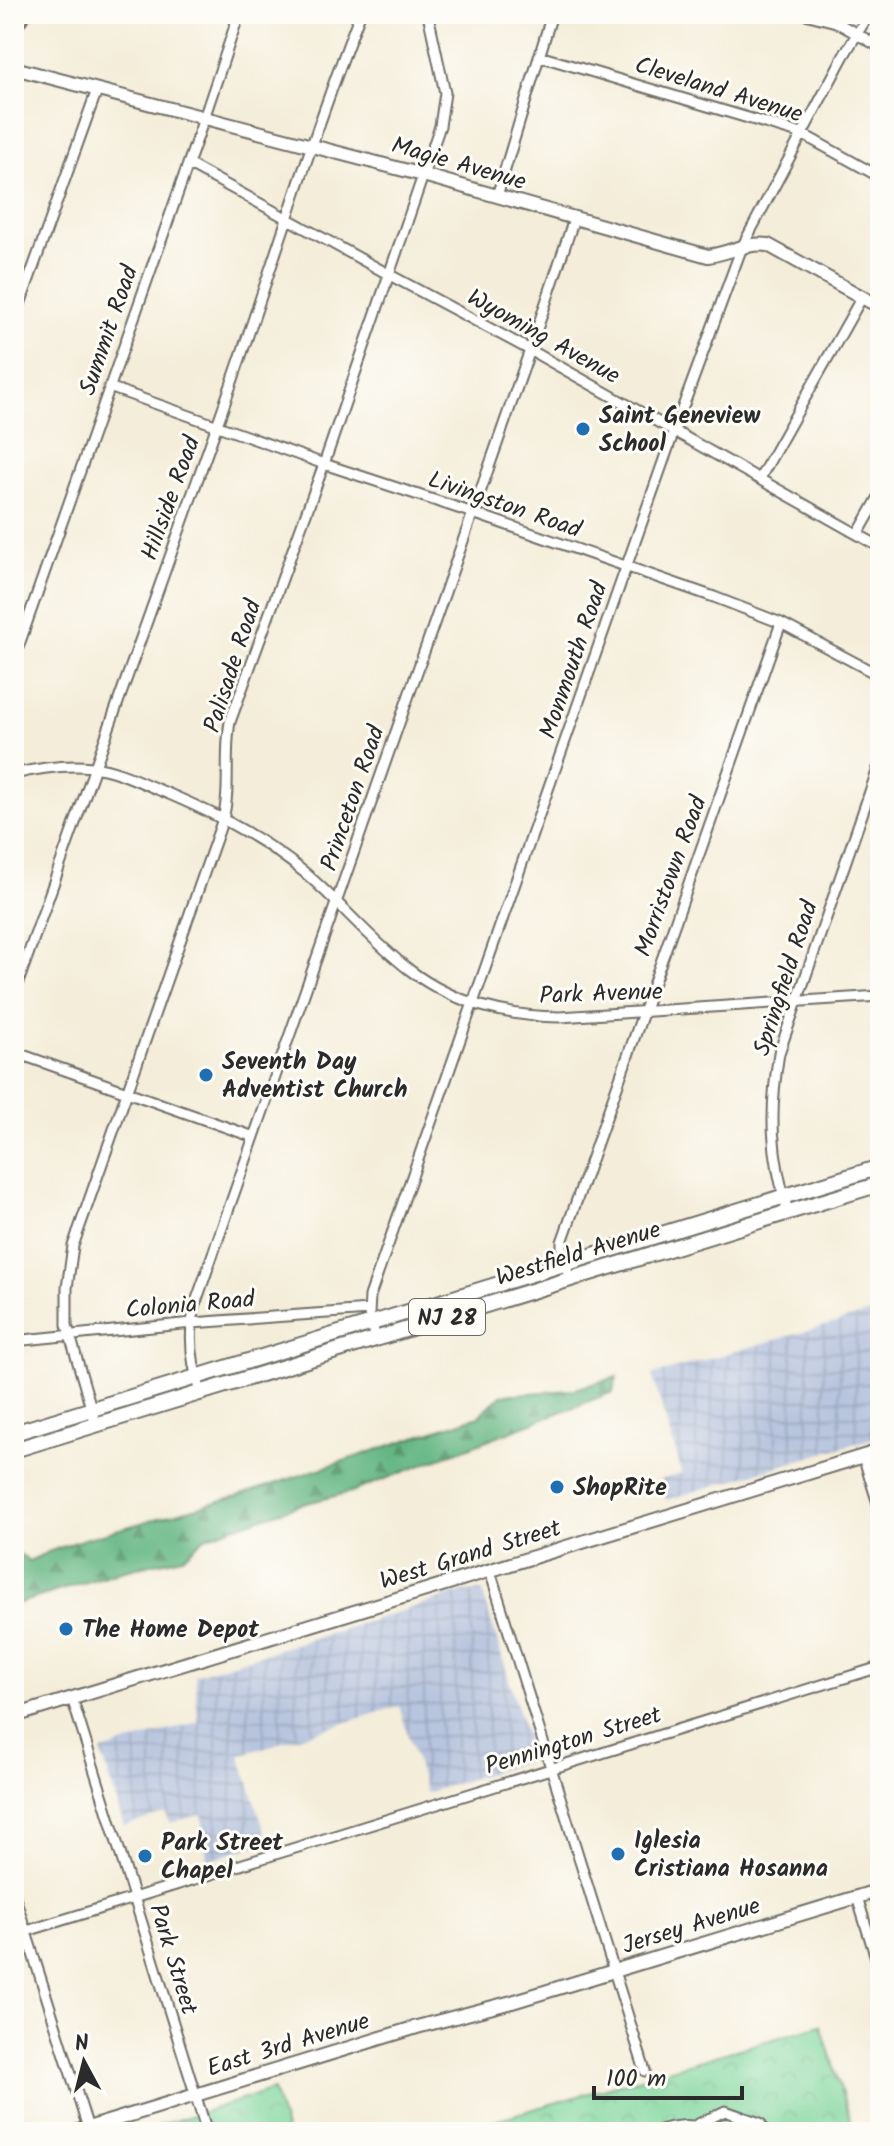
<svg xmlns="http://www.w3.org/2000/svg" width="894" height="2146" font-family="Kalam,sans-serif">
	<defs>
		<pattern id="industrial-grid" width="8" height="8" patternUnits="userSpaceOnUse" patternTransform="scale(2)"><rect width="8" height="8" fill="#b8c5de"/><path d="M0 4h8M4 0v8" fill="none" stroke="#9ea9bf"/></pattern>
		<pattern id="forest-firs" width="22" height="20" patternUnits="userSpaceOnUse" patternTransform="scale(2)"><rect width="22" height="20" fill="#63b682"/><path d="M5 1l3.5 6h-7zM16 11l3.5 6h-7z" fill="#52946b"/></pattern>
		<pattern id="park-crowns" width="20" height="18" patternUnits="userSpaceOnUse" patternTransform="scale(2)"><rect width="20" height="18" fill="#7ad49a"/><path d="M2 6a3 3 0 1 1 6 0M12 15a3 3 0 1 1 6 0" fill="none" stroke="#6ab685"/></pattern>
	</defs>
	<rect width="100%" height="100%" fill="#fdfcf7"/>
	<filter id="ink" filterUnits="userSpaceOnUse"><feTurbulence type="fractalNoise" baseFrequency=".0125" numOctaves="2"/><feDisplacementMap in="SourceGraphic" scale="16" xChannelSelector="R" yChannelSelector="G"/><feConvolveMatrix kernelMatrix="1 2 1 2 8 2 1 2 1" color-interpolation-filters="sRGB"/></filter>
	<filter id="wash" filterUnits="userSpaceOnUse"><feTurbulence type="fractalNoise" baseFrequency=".006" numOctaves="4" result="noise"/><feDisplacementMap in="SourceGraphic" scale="32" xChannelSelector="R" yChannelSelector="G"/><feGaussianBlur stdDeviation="1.8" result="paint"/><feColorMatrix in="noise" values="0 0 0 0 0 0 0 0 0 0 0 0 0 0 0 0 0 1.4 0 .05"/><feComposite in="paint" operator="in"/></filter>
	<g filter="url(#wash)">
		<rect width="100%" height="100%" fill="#f4edd9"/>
		<!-- industrial -->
		<path fill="url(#industrial-grid)" d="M 880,1310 L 880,1436 L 666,1500 L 660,1480 L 682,1473 L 652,1375 Z
			M 482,1591 L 533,1759 L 426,1793 L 399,1706 L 240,1755 L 268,1841 L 207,1860 L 202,1814 L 170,1823 L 166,1813 L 124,1826 L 101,1751 L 198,1722 L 195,1675 L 463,1592 Z"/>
		<!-- forest -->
		<path fill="url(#forest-firs)" stroke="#477056" stroke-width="2" d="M 617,1377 L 613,1392 L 351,1492 L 299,1505 L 205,1537 L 183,1557 L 124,1570 L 14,1605 L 14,1550 L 29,1561 L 48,1552 L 84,1539 L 241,1495 L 479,1416 L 501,1395 L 571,1390 Z"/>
		<!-- park -->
		<path fill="url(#park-crowns)" stroke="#528062" stroke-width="2" d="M 821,2025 L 854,2132 L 455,2132 Z
			M 273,2090 L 286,2132 L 160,2132 L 158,2126 Z"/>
	</g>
	<g filter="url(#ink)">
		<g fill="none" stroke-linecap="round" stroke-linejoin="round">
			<!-- street casing -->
			<g stroke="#716f68" stroke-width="13">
				<path id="street" d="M 805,14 L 836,22 L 880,47
					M 14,32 L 25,14
					M 539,56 L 802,134 L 880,177
					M 188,164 L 388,274 L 530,350 L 880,547
					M 497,196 L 552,14
					M 14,321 L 97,90
					M 109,387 L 324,464 L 473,513 L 714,597 L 781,623 L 880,676
					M 760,478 L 862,297
					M 858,534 L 880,495
					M 14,659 L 199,133 L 239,14
					M 14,774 C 40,768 66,764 92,767 C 112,769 132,778 150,786 C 204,808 258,834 304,872 C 341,903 372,942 411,971 C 453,1003 508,1017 560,1017 L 880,996
					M 14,994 C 80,804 151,615 217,425 C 266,288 307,149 360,14
					M 14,1052 L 254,1137
					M 788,1212 C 771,1154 769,1113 779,1053 L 880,763
					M 570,1279 L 562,1254 L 562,1242 L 781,623
					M 376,1339 L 369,1314 L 370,1296 L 674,431 L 742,247 L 843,57 L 869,14
					M 14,1341 L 192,1323 L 369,1310
					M 201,1392 C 191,1363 188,1332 196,1302 L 530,350 L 574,219
					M 96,1425 L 67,1325 L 67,1288 L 73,1246 L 223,819 C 231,788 224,754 230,722 L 324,464 L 440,126 L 445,93 L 428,14
					M 863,1456 L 880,1510
					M 490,1571 L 645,2071
					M 72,1698 L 207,2132
					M 14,1894 L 88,2128
					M 857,1897 L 880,1971
					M 14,1935 L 880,1667
					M 694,2126 L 725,2111 L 760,2123 L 765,2132
					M 654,2132 C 672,2125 694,2122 711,2132"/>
			</g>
			<!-- secondary casing -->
			<g stroke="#716f68" stroke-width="16">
				<path id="secondary" d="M 14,68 L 423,175 L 708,256 C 729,253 747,242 768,245 L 880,307
					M 14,1716 L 880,1451
					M 75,2132 L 417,2027 L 512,2002 L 880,1890"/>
			</g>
			<!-- primary casing -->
			<g stroke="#716f68" stroke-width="18">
				<path id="primary" d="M 14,1433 L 880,1167
					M 14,1450 L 880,1184"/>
			</g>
			<!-- street -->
			<use href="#street" stroke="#fff" stroke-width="9"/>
			<!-- secondary -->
			<use href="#secondary" stroke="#fff" stroke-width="12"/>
			<!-- primary -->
			<use href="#primary" stroke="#fff" stroke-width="14"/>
		</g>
	</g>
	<!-- markers -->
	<g fill="#1f6fb2" stroke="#fdfcf7" stroke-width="3">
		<circle cx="583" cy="429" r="8"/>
		<circle cx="206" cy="1075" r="8"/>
		<circle cx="557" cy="1487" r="8"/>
		<circle cx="66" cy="1629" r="8"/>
		<circle cx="618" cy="1854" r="8"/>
		<circle cx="145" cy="1856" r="8"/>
	</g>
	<g text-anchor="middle" stroke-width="6" stroke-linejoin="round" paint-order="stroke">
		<!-- shield labels -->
		<rect fill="#fdfcf7" stroke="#6a6a68" stroke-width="2" x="409" y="1299" width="76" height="36" rx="6"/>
		<g font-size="22" font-weight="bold" fill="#2b2b2b">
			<text x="447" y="1325">NJ 28</text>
		</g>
		<!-- street labels -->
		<g font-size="24" fill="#2b2b2b" stroke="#fdfcf7">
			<text transform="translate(719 89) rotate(17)" y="8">Cleveland Avenue</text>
			<text transform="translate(459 163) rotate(16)" y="8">Magie Avenue</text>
			<text transform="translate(108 330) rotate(-71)" y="8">Summit Road</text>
			<text transform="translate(544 336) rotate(29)" y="8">Wyoming Avenue</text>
			<text transform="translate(170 498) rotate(-70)" y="8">Hillside Road</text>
			<text transform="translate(505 504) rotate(19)" y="8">Livingston Road</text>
			<text transform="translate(573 660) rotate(-71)" y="8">Monmouth Road</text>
			<text transform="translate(232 666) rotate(-72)" y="8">Palisade Road</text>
			<text transform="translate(352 798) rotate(-71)" y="8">Princeton Road</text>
			<text transform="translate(670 876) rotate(-70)" y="8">Morristown Road</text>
			<text transform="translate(785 978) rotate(-72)" y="8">Springfield Road</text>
			<text transform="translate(601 993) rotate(-2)" y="8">Park Avenue</text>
			<text transform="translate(578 1253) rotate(-17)" y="8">Westfield Avenue</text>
			<text transform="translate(190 1304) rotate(-5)" y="8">Colonia Road</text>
			<text transform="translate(470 1554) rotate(-17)" y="8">West Grand Street</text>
			<text transform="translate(573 1740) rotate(-17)" y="8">Pennington Street</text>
			<text transform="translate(691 1925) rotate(-17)" y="8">Jersey Avenue</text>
			<text transform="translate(174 1959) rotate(73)" y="8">Park Street</text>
			<text transform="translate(288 2044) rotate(-17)" y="8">East 3rd Avenue</text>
		</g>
		<!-- poi labels -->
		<g font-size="24" font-weight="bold" fill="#2b2b2b" stroke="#fdfcf7" text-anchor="start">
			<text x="599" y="423">Saint Geneview<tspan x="599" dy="28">School</tspan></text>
			<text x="222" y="1069">Seventh Day<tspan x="222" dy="28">Adventist Church</tspan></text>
			<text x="573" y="1495">ShopRite</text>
			<text x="82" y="1637">The Home Depot</text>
			<text x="634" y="1848">Iglesia<tspan x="634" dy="28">Cristiana Hosanna</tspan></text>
			<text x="161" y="1850">Park Street<tspan x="161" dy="28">Chapel</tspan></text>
		</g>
	</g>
	<!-- margin -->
	<rect width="894" height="2146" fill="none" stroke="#fdfcf7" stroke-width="48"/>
	<!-- north arrow -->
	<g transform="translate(84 2062) rotate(353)" stroke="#fdfcf7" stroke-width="6" paint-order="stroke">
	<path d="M0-6L14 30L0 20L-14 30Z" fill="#2b2b2b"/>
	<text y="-12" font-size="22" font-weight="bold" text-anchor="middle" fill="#2b2b2b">N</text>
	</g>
	<!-- scale -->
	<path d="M594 2086v12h148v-12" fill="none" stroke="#2b2b2b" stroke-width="4"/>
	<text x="606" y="2086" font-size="24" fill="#2b2b2b" stroke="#fdfcf7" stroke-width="6" paint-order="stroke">100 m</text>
</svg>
